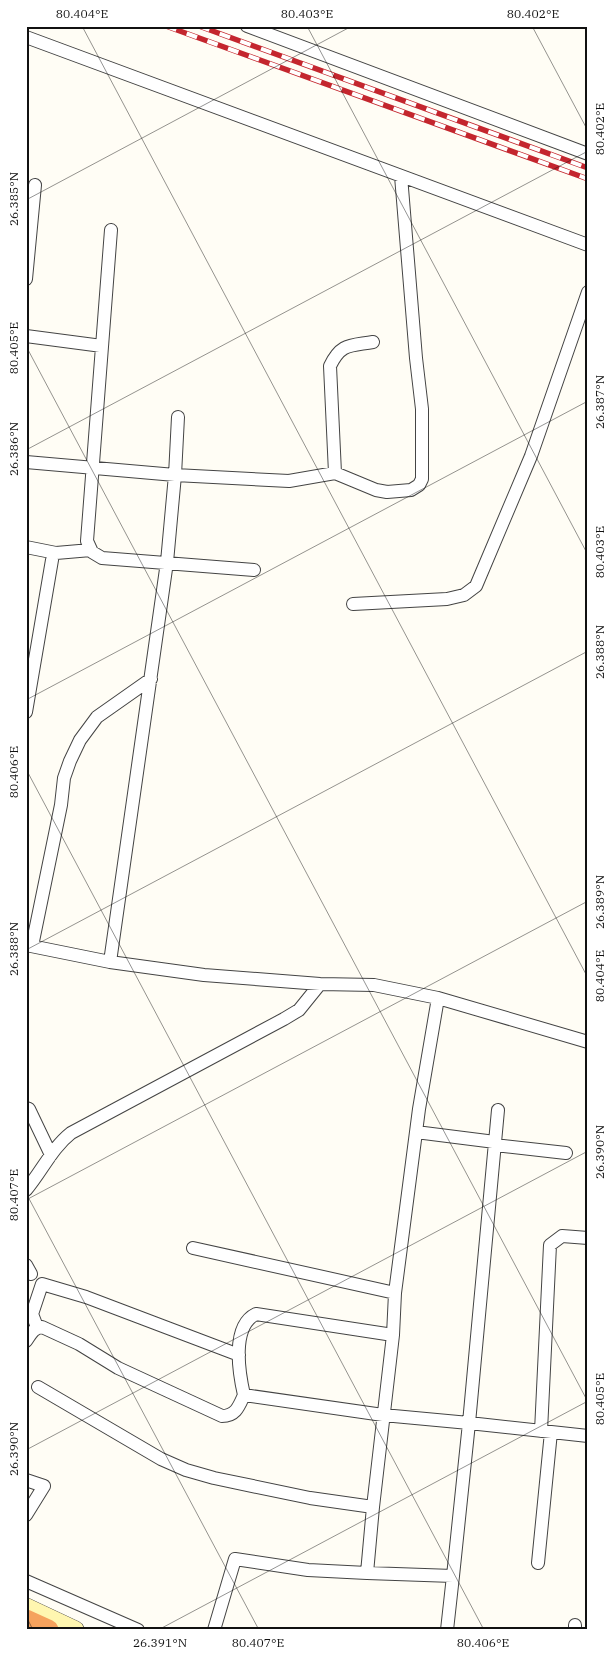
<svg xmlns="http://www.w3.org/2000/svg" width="614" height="1656" font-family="'IBM Plex Serif',serif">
	<rect width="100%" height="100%" fill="#fffdf5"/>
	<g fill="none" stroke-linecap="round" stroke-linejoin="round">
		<!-- street casing -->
		<g stroke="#444" stroke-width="14">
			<path id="street" d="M 247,26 L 588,154
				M 26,37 L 588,245
				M 111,230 L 87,541 L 92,552 L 102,558 L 254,570
				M 26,279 L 35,185
				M 26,336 L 102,346
				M 26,462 L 175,475 L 289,481 L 335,473 L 376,490 L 387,492 L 411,490 L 419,485 L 422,479 L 422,409 L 416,358 L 401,176
				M 335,473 L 330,366 C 341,343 350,346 373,342
				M 26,547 L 56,553 L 91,550
				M 353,604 L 447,599 L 464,595 L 476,586 L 531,456 L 588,292
				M 26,712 L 52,560
				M 26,945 L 110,962 L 204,975 L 320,984 L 374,985 L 438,998 L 588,1042
				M 32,946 L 61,805 L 64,778 L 70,761 L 80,740 L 97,717 L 151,679
				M 110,962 L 167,562 L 175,475 L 178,417
				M 26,1108 L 29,1109 L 51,1155
				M 416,1132 L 495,1142
				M 495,1145 L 566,1153
				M 26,1190 C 42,1171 52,1148 71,1133 L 284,1019 L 299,1010 L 320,984
				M 193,1248 L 395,1293
				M 26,1265 L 31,1274
				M 37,1327 L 32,1314 L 42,1284 L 86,1297 L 239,1355
				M 26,1341 C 31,1334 33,1328 42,1327 L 79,1344 L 118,1368 L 222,1416 C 236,1416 239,1406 244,1395 L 383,1415 L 469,1423 L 498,1110
				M 38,1387 L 161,1459 L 186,1470 L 214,1478 L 310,1498 L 373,1507 L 367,1573 L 453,1576 L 447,1630
				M 244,1395 C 239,1373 231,1326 256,1314 L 393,1335
				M 541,1431 L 550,1245 L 562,1236 L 588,1238
				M 26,1480 L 44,1486 L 26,1515
				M 373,1507 L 393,1335 L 395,1293 L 419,1109 L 438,998
				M 538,1563 L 551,1432
				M 453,1576 L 469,1423 L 588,1436
				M 26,1581 L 138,1630
				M 214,1630 L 235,1559 L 308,1570 L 367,1573
				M 575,1630 L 575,1625"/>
		</g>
		<!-- secondary casing -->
		<g stroke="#333" stroke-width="19">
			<path id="secondary" d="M 26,1607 L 75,1630"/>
		</g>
		<!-- highway casing -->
		<g stroke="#222" stroke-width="22">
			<path id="highway" d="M 26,1620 L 48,1630"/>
		</g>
		<!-- street -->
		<use href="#street" stroke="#fff" stroke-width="12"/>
		<!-- secondary -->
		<use href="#secondary" stroke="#fff6b0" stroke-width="18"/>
		<!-- highway -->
		<use href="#highway" stroke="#f5a25d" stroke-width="21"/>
		<!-- rail casing -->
		<g stroke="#c4262e" stroke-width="5.5">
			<path id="rail" d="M 166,26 L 588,179
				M 199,26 L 588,168"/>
		</g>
		<!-- rail -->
		<use href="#rail" stroke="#fff" stroke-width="4" stroke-dasharray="11" stroke-linecap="butt"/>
	</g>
	<!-- ticks -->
	<path fill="none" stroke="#111" stroke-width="1" stroke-opacity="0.45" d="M 82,26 L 588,978M 307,26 L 588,555M 532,26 L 588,131M 26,200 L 352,26M 26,346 L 588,1402M 26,450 L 588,151M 26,700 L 588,401M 26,769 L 484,1630M 26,950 L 588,651M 26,1193 L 259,1630M 26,1200 L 588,901M 26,1450 L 588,1151M 26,1616 L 33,1630M 158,1630 L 588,1401"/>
	<!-- border -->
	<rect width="614" height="1656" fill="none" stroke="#ffffff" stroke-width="55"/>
	<rect x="28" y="28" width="558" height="1600" fill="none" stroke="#111" stroke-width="2"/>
	<g font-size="12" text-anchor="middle" fill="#111">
		<text x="82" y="18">80.404°E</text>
		<text x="307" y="18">80.403°E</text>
		<text x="533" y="18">80.402°E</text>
		<text transform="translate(600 129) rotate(-90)" y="4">80.402°E</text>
		<text transform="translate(14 199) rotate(-90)" y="4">26.385°N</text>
		<text transform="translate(14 348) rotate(-90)" y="4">80.405°E</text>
		<text transform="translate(600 402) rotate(-90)" y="4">26.387°N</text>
		<text transform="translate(14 449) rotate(-90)" y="4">26.386°N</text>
		<text transform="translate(600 552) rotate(-90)" y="4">80.403°E</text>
		<text transform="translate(600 652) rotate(-90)" y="4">26.388°N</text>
		<text transform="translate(14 772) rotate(-90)" y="4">80.406°E</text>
		<text transform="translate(600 902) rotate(-90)" y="4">26.389°N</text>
		<text transform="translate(14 949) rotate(-90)" y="4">26.388°N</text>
		<text transform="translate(600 976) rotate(-90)" y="4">80.404°E</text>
		<text transform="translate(600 1152) rotate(-90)" y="4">26.390°N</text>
		<text transform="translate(14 1195) rotate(-90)" y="4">80.407°E</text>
		<text transform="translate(600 1399) rotate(-90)" y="4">80.405°E</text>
		<text transform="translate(14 1449) rotate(-90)" y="4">26.390°N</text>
		<text x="160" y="1647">26.391°N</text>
		<text x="258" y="1647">80.407°E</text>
		<text x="483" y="1647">80.406°E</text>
	</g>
</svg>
